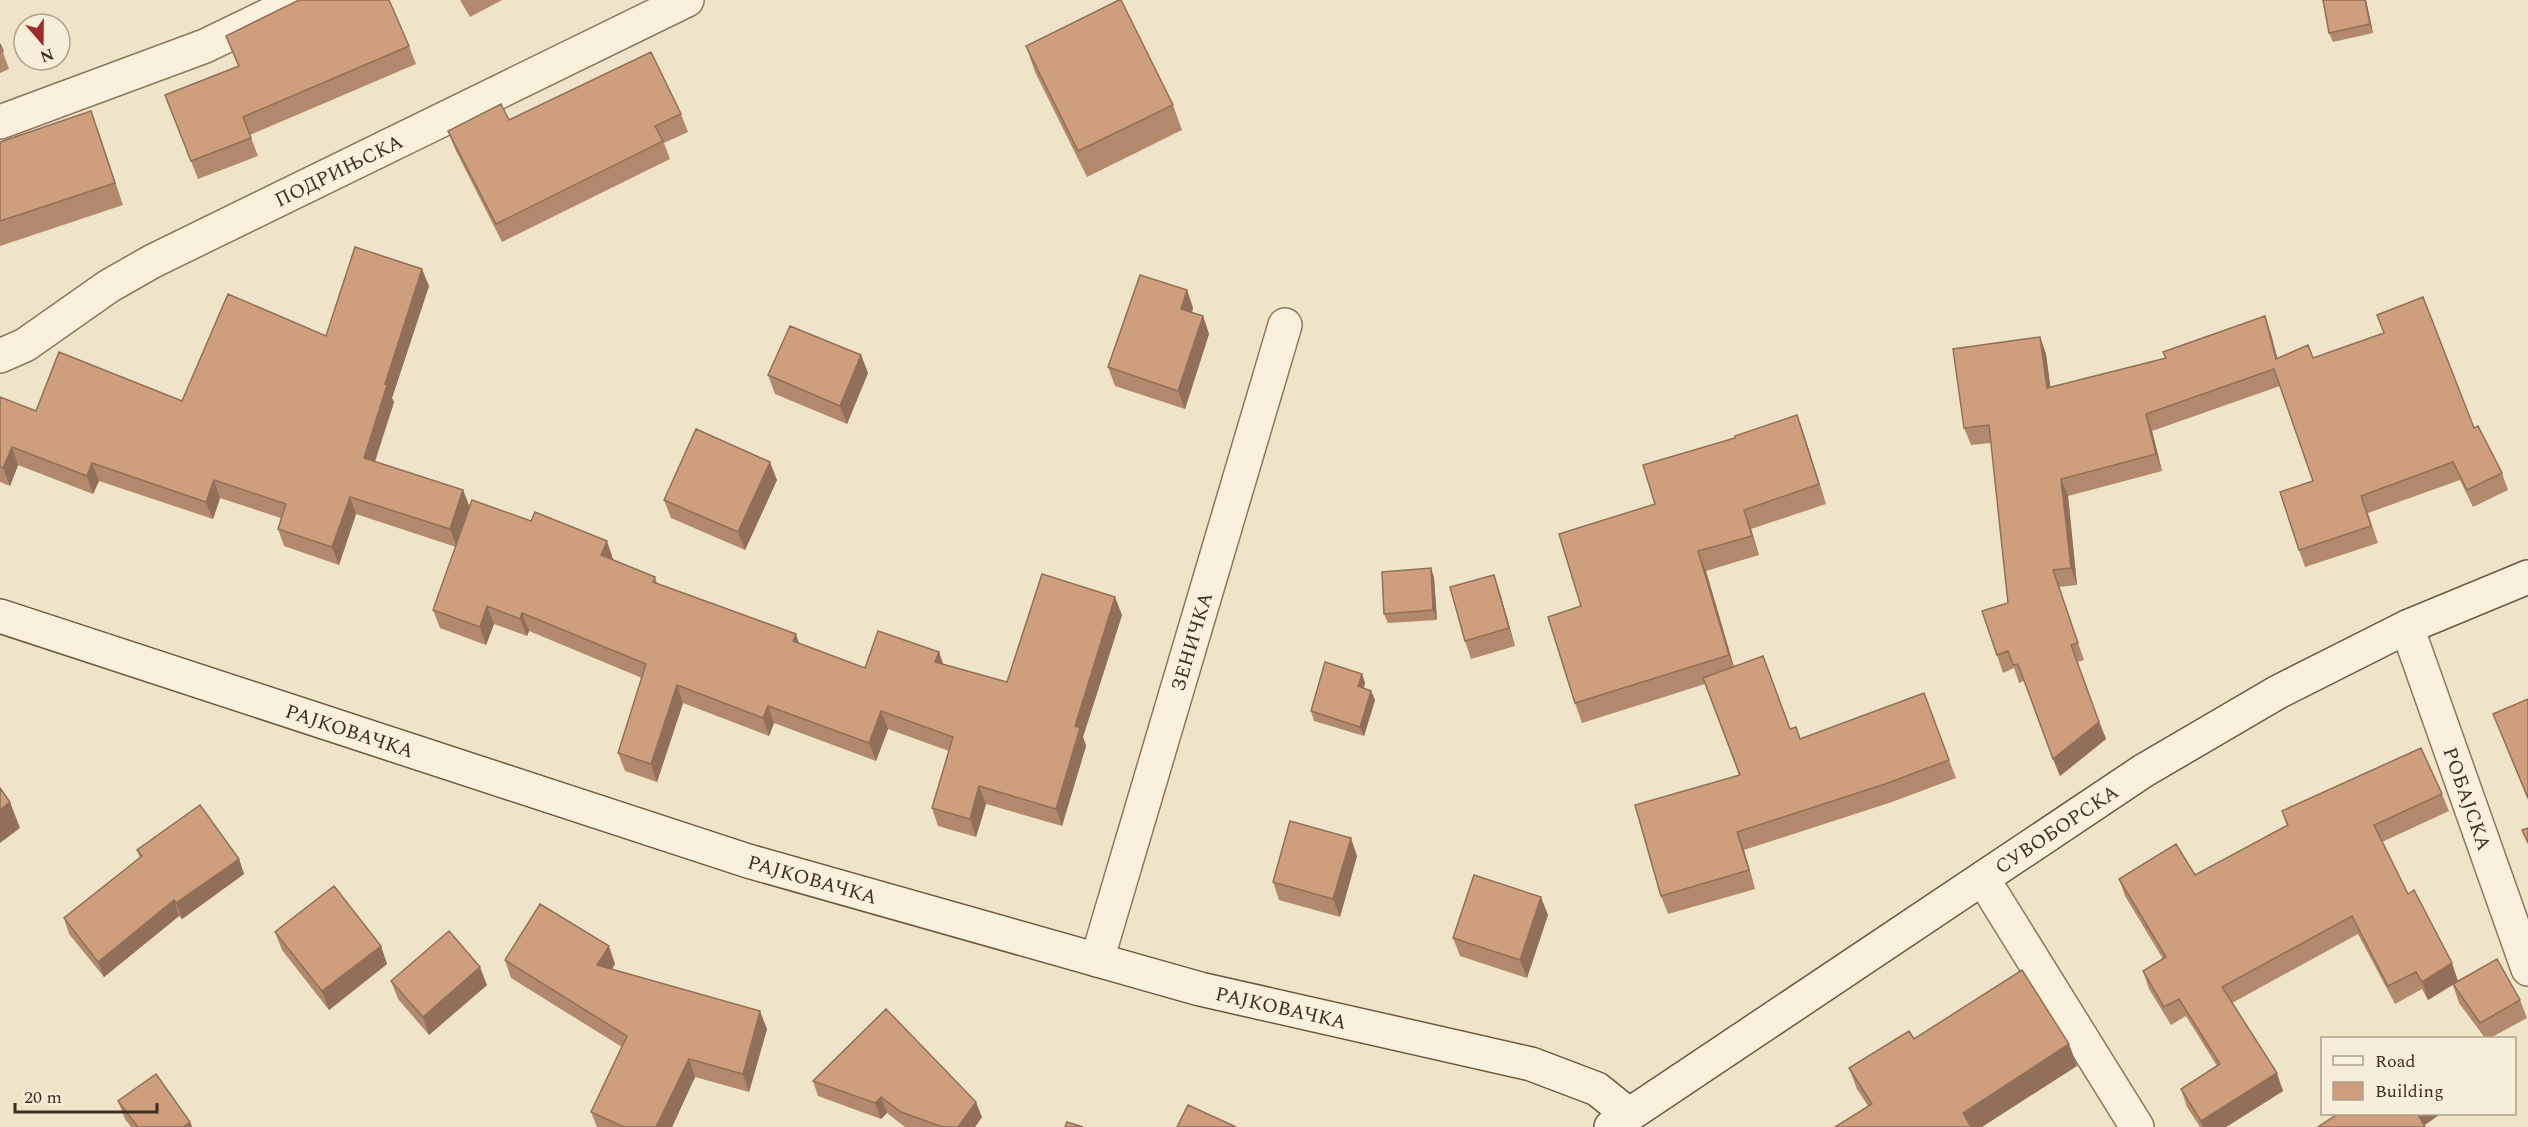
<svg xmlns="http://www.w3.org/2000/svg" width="2528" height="1127" font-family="Spectral,serif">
	<rect width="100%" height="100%" fill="#f0e4c8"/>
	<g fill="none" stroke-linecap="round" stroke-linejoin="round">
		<!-- minor casing -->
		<g stroke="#8d765c" stroke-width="36">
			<g id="minor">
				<path d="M 0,122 L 205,46 L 300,0"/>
				<path id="s1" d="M 0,356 L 25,345 L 109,286 L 153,261 L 687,0"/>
				<path id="s2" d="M 2407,627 L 2528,969"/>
				<path d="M 1983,879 L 2137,1127"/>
				<path id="s3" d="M 1097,960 L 1285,325"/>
			</g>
		</g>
		<!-- secondary casing -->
		<g stroke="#6f573f" stroke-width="36">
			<g id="secondary">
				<path id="s4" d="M 0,616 L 748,861 L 1200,989 L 1531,1064 L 1597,1089 L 1628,1114"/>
				<path id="s5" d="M 1611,1127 L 2143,771 L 2278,692 L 2407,627 L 2528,577"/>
			</g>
		</g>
		<!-- minor -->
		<use href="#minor" stroke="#faf1dc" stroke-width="33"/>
		<!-- secondary -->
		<use href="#secondary" stroke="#faf1dc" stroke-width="33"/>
	</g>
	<!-- wall -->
	<path fill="#b2896c" d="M 460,0 L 502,0 L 470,17 Z
		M 2366,0 L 2373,33 L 2333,42 L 2329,33 Z
		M 226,36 L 409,46 L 416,64 L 250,135 L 258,156 L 198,179 L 165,95 L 238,66 Z
		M 0,44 L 9,69 L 0,73 Z
		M 1026,46 L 1173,105 L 1182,130 L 1087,177 L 1035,72 Z
		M 681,114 L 688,132 L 664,143 L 670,159 L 502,242 L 455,149 L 448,131 L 509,120 Z
		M 99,133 L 123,205 L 0,246 L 0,142 Z
		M 429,286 L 392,398 L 394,402 L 375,462 L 463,490 L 470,508 L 613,559 L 613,560 L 655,577 L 657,583 L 799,643 L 865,668 L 939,652 L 943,664 L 1007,682 L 1122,615 L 1083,737 L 1086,746 L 1062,826 L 986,804 L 976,837 L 938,826 L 932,808 L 949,751 L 888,729 L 876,761 L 774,723 L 769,736 L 683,703 L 657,782 L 625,771 L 618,753 L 642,678 L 529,631 L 527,636 L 494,624 L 486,645 L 440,628 L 433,610 L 456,547 L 356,514 L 339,565 L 284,546 L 278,529 L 281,518 L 220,498 L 213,519 L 99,481 L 93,494 L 18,465 L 10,486 L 0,482 L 0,397 L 36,411 L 182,401 L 326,336 Z
		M 1187,290 L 1193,308 L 1192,313 L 1203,316 L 1209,334 L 1185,409 L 1115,386 L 1108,367 Z
		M 2377,315 L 2474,428 L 2502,473 L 2508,490 L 2473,507 L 2460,480 L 2368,513 L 2378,543 L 2305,567 L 2299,550 L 2313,481 L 2280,386 L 2152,431 L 2162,471 L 2068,496 L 2077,585 L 2059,587 L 2084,660 L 2077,662 L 2106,739 L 2060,776 L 2024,681 L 2019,683 L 2014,668 L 2003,673 L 1997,655 L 2008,603 L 1991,443 L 1971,445 L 1964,428 L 2040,337 L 2046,354 L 2050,387 L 2271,334 L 2277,358 L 2313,358 L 2384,333 Z
		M 861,355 L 868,373 L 847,424 L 775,394 L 768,375 Z
		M 1804,435 L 1826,504 L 1751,529 L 1759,555 L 1706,571 L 1734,667 L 1790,729 L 1801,739 L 1949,760 L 1956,778 L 1892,802 L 1744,850 L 1755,889 L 1668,914 L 1661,896 L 1739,775 L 1705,684 L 1582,723 L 1575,703 L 1581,606 L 1655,504 Z
		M 777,480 L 745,550 L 671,518 L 664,500 Z
		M 1431,568 L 1434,578 L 1437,620 L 1388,623 L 1384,614 Z
		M 1494,575 L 1500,593 L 1515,646 L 1471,659 L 1465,641 Z
		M 1362,674 L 1365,683 L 1364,688 L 1371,691 L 1375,700 L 1364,736 L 1314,721 L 1311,711 Z
		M 2528,699 L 2528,800 L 2493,714 Z
		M 2442,794 L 2449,811 L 2382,842 L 2408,894 L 2458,981 L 2520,1000 L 2527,1018 L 2490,1038 L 2485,1038 L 2459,1003 L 2453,985 L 2428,1000 L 2422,989 L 2395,1004 L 2358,934 L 2232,1003 L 2283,1091 L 2226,1127 L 2200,1127 L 2187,1107 L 2181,1089 L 2217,1066 L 2186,1016 L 2171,1025 L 2149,989 L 2143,971 L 2163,959 L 2125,896 L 2119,879 L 2195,875 L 2287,826 L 2282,811 Z
		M 137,850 L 239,859 L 244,874 L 182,919 L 179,916 L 104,977 L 69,934 L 64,918 L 140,858 Z
		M 1357,856 L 1340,917 L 1279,900 L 1273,882 Z
		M 1548,915 L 1527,978 L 1460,956 L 1453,938 Z
		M 275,932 L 381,946 L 387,964 L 329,1010 L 282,950 Z
		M 505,960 L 615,964 L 612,969 L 767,1029 L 749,1092 L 695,1077 L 672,1127 L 597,1127 L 591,1112 L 622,1047 L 511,978 Z
		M 391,981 L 487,985 L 429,1035 L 398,999 Z
		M 1914,1039 L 2069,1044 L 2077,1066 L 1868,1106 L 1857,1089 L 1849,1068 Z
		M 813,1081 L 982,1117 L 975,1127 L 905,1127 L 887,1113 L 881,1119 L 818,1096 Z
		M 118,1101 L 190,1122 L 192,1127 L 131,1127 L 125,1119 Z"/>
	<!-- shaded-wall -->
	<path fill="#916f58" d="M 2365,0 L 2366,0 L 2373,33 L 2370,24 Z
		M 422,269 L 429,286 L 392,398 L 394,402 L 370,476 L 364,458 L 385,384 Z
		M 1187,290 L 1193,308 L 1187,327 L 1181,309 Z
		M 1203,316 L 1209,334 L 1185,409 L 1178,391 Z
		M 2265,316 L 2271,334 L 2282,376 L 2276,359 Z
		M 2040,337 L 2046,354 L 2053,406 L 2047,388 Z
		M 861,355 L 868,373 L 847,424 L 840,406 Z
		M 2146,414 L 2152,431 L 2162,471 L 2156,454 Z
		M 1797,415 L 1804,435 L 1826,504 L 1819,484 Z
		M 12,447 L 18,465 L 10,486 L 3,468 Z
		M 770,462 L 777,480 L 745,550 L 738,532 Z
		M 92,463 L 99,481 L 93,494 L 87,476 Z
		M 2061,479 L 2068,496 L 2077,585 L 2071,568 Z
		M 214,480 L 220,498 L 213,519 L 206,502 Z
		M 463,490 L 470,508 L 457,547 L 450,529 Z
		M 350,497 L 356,514 L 339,565 L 332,547 Z
		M 1744,510 L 1751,529 L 1759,555 L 1752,536 Z
		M 607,541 L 613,559 L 607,573 L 601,555 Z
		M 1698,551 L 1706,571 L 1736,674 L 1729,655 Z
		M 1431,568 L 1434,578 L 1437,620 L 1433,610 Z
		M 1494,575 L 1500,593 L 1515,646 L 1509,628 Z
		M 1115,597 L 1122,615 L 1083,737 L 1086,746 L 1062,826 L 1056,809 L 1075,726 Z
		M 487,606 L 494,624 L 486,645 L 480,627 Z
		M 522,613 L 529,631 L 527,636 L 520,619 Z
		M 796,634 L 802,652 L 793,641 Z
		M 939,652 L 945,670 L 935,662 Z
		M 1362,674 L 1365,683 L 1361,696 L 1358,686 Z
		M 677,685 L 683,703 L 657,782 L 651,764 Z
		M 1371,691 L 1375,700 L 1364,736 L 1360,727 Z
		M 768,706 L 774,723 L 769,736 L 763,718 Z
		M 881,711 L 888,729 L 876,761 L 869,743 Z
		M 2099,722 L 2106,739 L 2060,776 L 2053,759 Z
		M 979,786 L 986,804 L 976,837 L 970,819 Z
		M 10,802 L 20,828 L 0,843 L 0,810 Z
		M 1737,832 L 1744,850 L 1755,889 Z
		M 1351,838 L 1357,856 L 1340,917 L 1333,899 Z
		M 239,859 L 244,874 L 182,919 L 176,903 Z
		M 1541,897 L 1548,915 L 1527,978 L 1520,960 Z
		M 174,900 L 179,916 L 104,977 L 98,962 Z
		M 381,946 L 387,964 L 329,1010 L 322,991 Z
		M 609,946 L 615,964 L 603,983 L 597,965 Z
		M 2452,963 L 2458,981 L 2428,1000 L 2422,982 Z
		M 480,967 L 487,985 L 429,1035 L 423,1017 Z
		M 760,1011 L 767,1029 L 749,1092 L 743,1074 Z
		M 2069,1044 L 2077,1066 L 1982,1127 L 1968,1127 L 1963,1113 Z
		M 689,1059 L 695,1077 L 672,1127 L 656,1127 Z
		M 2277,1073 L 2283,1091 L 2226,1127 L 2203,1127 L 2201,1121 Z
		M 881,1097 L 887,1113 L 881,1119 L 875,1103 Z
		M 976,1102 L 982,1117 L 975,1127 L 958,1127 Z
		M 2415,1113 L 2442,1113 L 2422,1127 Z
		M 190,1122 L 192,1127 L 183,1127 Z"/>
	<!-- building -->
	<path fill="#cf9f7d" stroke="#916f58" stroke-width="1.5" d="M 299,0 L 389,0 L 409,46 L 243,117 L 251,138 L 191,161 L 165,95 L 239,66 L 226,36 Z
		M 1119,0 L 1121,0 L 1173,105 L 1078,151 L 1026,46 Z
		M 2323,0 L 2365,0 L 2370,24 L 2329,33 Z
		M 0,44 L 3,51 L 0,52 Z
		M 651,52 L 681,114 L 655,126 L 663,141 L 496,224 L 448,131 L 501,104 L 509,120 Z
		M 91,111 L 115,183 L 0,221 L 0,142 Z
		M 355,247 L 422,269 L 385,384 L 387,385 L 364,458 L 463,490 L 450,529 L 350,497 L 332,547 L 278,529 L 286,504 L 214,480 L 206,502 L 92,463 L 87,476 L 12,447 L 3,468 L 0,467 L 0,397 L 36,411 L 59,352 L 182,401 L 228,294 L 326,336 Z
		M 1140,275 L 1187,290 L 1181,309 L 1203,316 L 1178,391 L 1108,367 Z
		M 2423,297 L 2474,428 L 2478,426 L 2502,473 L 2467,490 L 2453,462 L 2361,496 L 2371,526 L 2299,550 L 2280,492 L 2313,481 L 2274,369 L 2146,414 L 2156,454 L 2061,479 L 2071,568 L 2053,570 L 2078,643 L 2071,645 L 2099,722 L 2053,759 L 2018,664 L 2013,665 L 2008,651 L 1997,655 L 1982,611 L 2008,603 L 1989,425 L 1964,428 L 1953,349 L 2040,337 L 2047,388 L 2166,358 L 2163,352 L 2265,316 L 2276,359 L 2308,345 L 2313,358 L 2384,333 L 2377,315 Z
		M 790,326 L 861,355 L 840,406 L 768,375 Z
		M 1797,415 L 1819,484 L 1744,510 L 1752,536 L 1698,551 L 1729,655 L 1575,703 L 1548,617 L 1581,606 L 1559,534 L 1655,504 L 1643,465 L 1735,438 L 1735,436 Z
		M 696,429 L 770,462 L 738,532 L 664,500 Z
		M 472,500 L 531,521 L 535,512 L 607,541 L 601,555 L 655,577 L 653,582 L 796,634 L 793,641 L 865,668 L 878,631 L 939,652 L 935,662 L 1007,682 L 1042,574 L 1115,597 L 1075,726 L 1080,728 L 1056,809 L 979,786 L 970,819 L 932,808 L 953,737 L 881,711 L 869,743 L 768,706 L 763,718 L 677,685 L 651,764 L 618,753 L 646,664 L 522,613 L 520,619 L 487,606 L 480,627 L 433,610 Z
		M 1431,568 L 1433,610 L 1384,614 L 1382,572 Z
		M 1494,575 L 1509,628 L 1465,641 L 1450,587 Z
		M 1763,656 L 1790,729 L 1796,727 L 1800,739 L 1924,693 L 1949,760 L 1885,784 L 1737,832 L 1749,870 L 1661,896 L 1635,805 L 1740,775 L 1703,678 Z
		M 1325,662 L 1362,674 L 1358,686 L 1371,691 L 1360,727 L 1311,711 Z
		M 2528,699 L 2528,798 L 2493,714 Z
		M 2421,748 L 2442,794 L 2374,825 L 2408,894 L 2414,890 L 2452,963 L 2422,982 L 2416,972 L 2388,986 L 2352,916 L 2222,987 L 2277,1073 L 2201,1121 L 2181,1089 L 2220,1064 L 2179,999 L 2164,1007 L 2143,971 L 2166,957 L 2119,879 L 2176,844 L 2195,875 L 2288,825 L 2282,811 Z
		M 0,788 L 10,802 L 0,810 Z
		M 200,805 L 239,859 L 176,903 L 174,900 L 98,962 L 64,918 L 142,856 L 137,850 Z
		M 1290,821 L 1351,838 L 1333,899 L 1273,882 Z
		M 2528,828 L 2528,843 L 2522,830 Z
		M 1474,875 L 1541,897 L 1520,960 L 1453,938 Z
		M 334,886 L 381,946 L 322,991 L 275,932 Z
		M 540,904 L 609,946 L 597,965 L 760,1011 L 743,1074 L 689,1059 L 656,1127 L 624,1127 L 591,1112 L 627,1036 L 505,960 Z
		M 449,931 L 480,967 L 423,1017 L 391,981 Z
		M 2497,959 L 2520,1000 L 2480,1023 L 2453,984 Z
		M 2022,970 L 2069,1044 L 1963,1113 L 1971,1127 L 1835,1127 L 1872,1104 L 1849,1068 L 1909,1031 L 1914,1039 Z
		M 886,1009 L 976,1102 L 958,1127 L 943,1127 L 901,1112 L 881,1097 L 875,1103 L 813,1081 Z
		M 156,1074 L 190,1122 L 183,1127 L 138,1127 L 118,1101 Z
		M 1188,1105 L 1236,1127 L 1177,1127 Z
		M 2339,1113 L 2417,1113 L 2425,1127 L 2318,1127 Z
		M 1067,1122 L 1083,1127 L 1065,1127 Z"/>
	<g text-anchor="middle" stroke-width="6" stroke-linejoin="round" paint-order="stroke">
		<!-- street labels -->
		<g font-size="20" fill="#3d2e20" stroke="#f7eed8">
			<text dy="7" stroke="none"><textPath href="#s1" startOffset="387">ПОДРИЊСКА</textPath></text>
			<text dy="7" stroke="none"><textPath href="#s3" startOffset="332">ЗЕНИЧКА</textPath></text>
			<text dy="7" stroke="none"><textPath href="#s4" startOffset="368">РАЈКОВАЧКА</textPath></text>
			<text dy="7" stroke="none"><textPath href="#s2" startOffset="182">РОБАЈСКА</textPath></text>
			<text dy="7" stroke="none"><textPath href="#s5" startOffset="536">СУВОБОРСКА</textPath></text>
			<text dy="7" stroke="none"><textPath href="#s4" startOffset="854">РАЈКОВАЧКА</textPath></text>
			<text dy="7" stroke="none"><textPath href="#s4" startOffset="1340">РАЈКОВАЧКА</textPath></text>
		</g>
	</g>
	<!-- legend -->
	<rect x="2321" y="1037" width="195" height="78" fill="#f7eed8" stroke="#ada18e" stroke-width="1.5"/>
	<rect x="2333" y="1056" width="30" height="9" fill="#faf1dc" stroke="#ada18e" stroke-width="1.5"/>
	<text x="2375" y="1067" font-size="18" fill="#3d2e20">Road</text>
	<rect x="2333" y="1082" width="30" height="18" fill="#cf9f7d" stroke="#ada18e" stroke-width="1.5"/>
	<text x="2375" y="1097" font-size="18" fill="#3d2e20">Building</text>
	<!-- north arrow -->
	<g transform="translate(42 42) rotate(160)"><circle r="28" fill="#f7eed8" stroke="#ada18e" stroke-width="1.5"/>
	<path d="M0-4.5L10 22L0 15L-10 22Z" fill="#9e2a2b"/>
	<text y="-9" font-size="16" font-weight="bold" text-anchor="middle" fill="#3d2e20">N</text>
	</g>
	<!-- scale -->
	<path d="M15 1103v9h142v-9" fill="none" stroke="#3d2e20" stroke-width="3"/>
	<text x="24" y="1103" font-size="18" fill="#3d2e20" stroke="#f7eed8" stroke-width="4.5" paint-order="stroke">20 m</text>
</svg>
